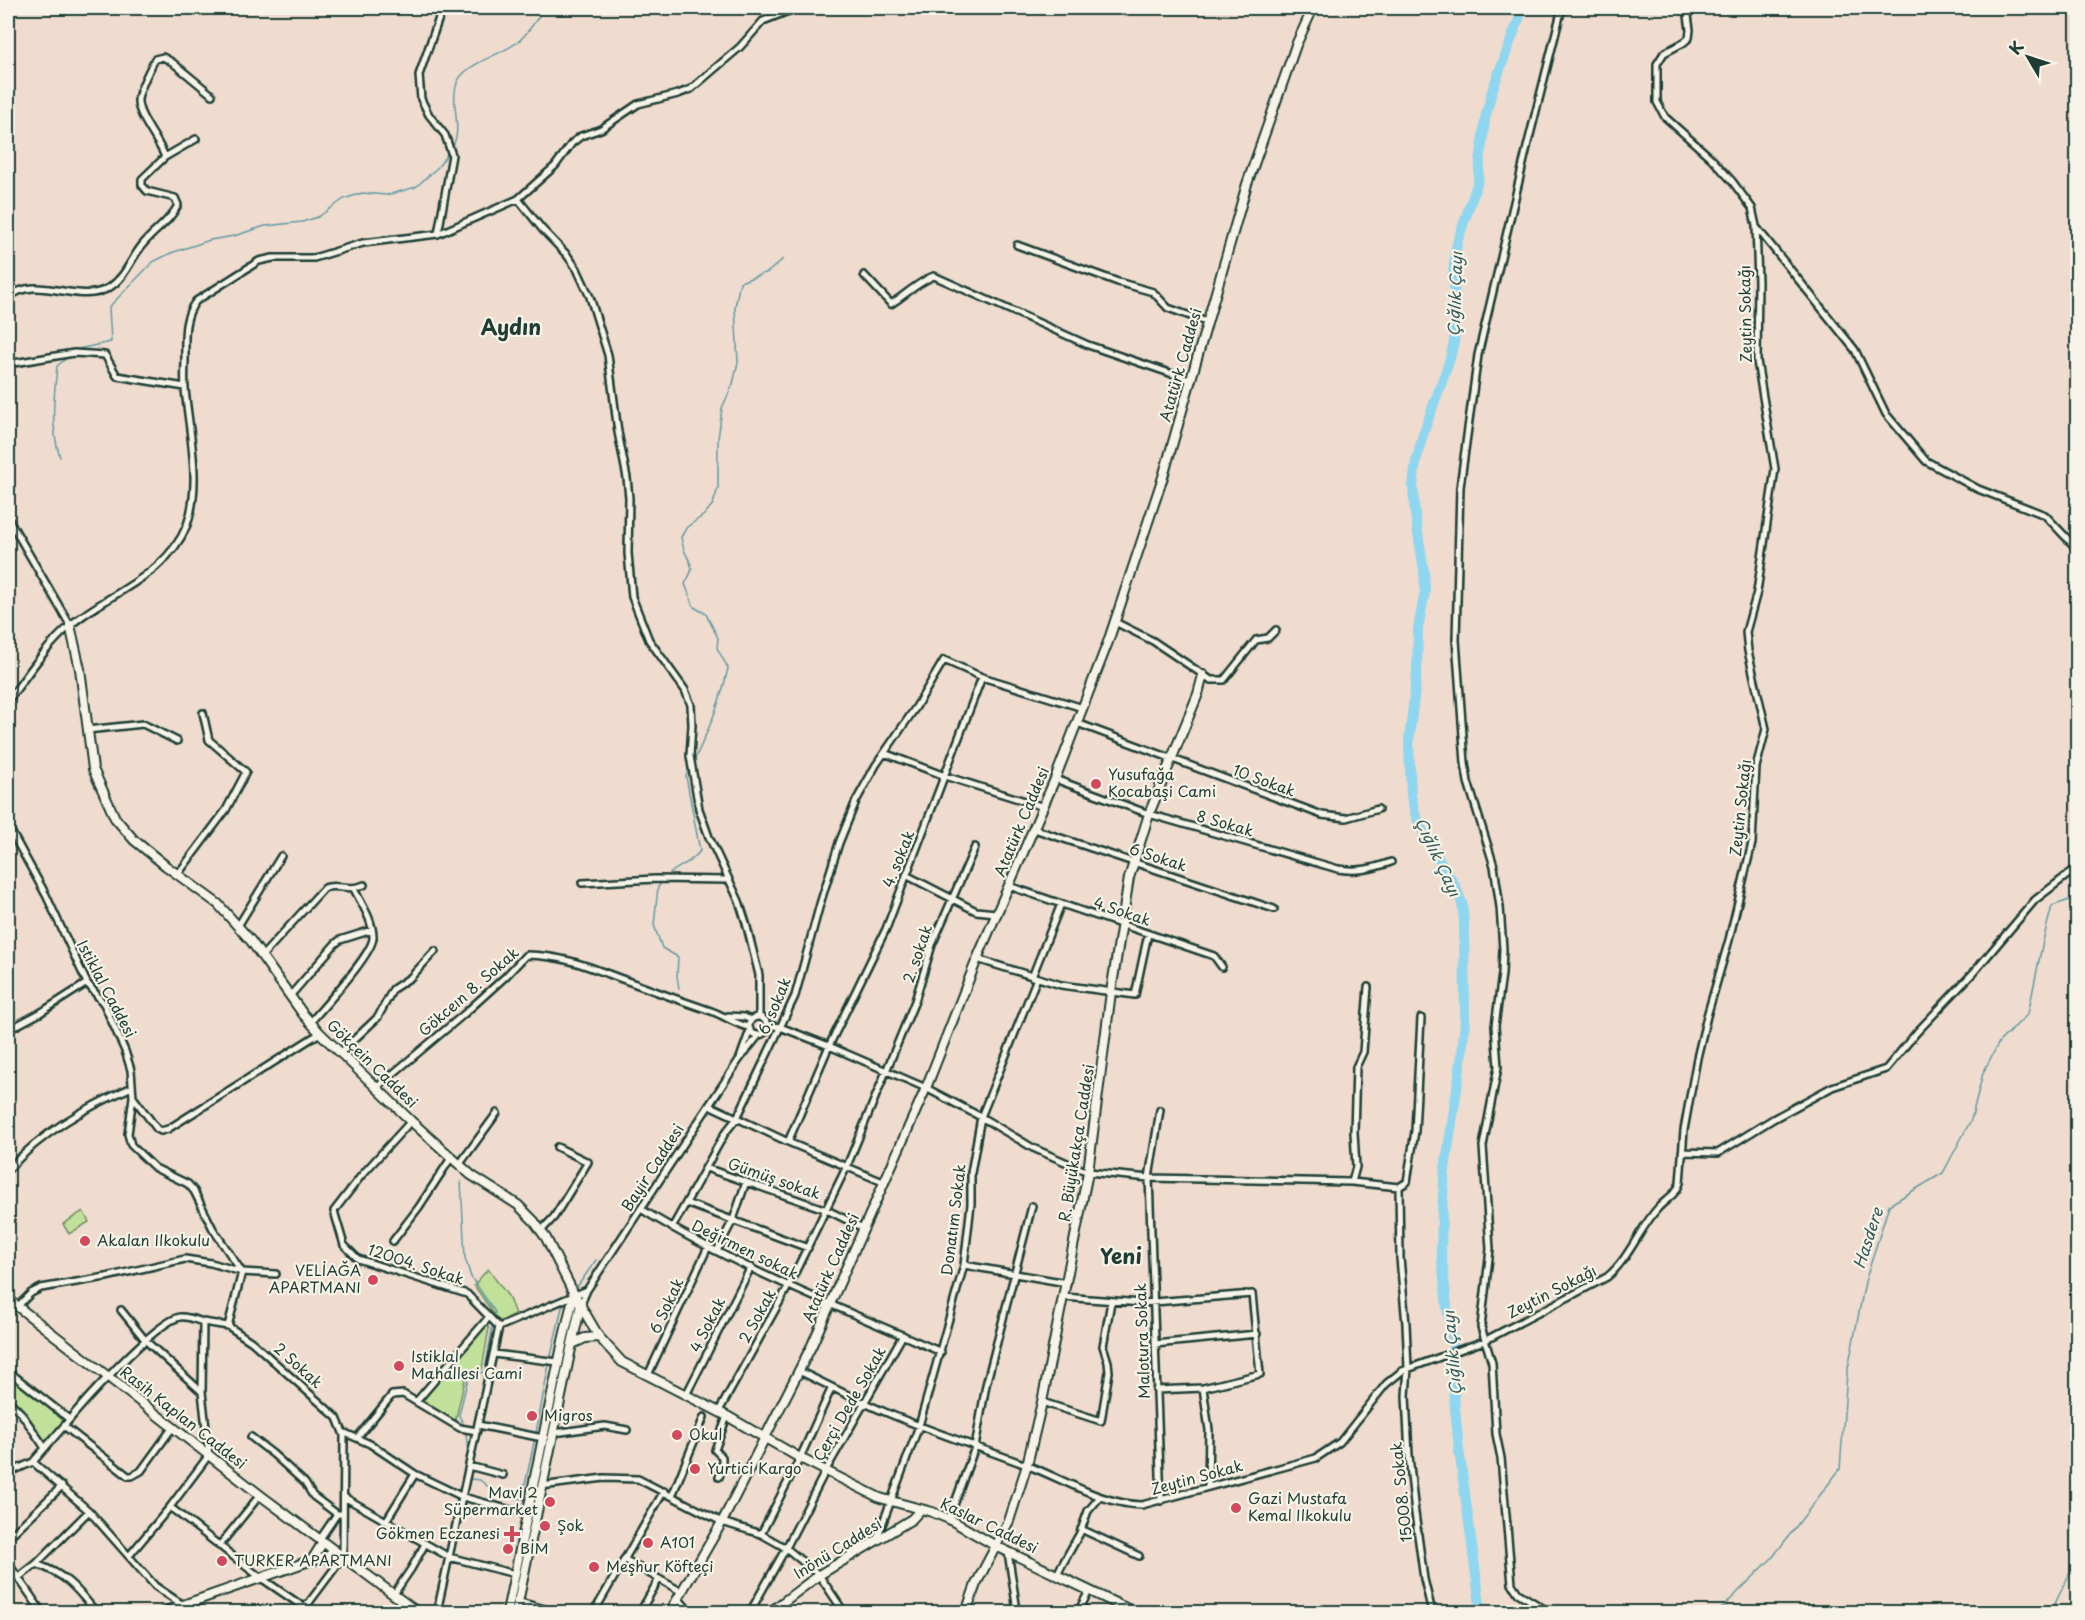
<svg xmlns="http://www.w3.org/2000/svg" width="2085" height="1620" font-family="'Playpen Sans',sans-serif">
	<rect width="100%" height="100%" fill="#efdcce"/>
	<filter id="ink" filterUnits="userSpaceOnUse"><feTurbulence type="fractalNoise" baseFrequency=".0167" numOctaves="2"/><feDisplacementMap in="SourceGraphic" scale="12" xChannelSelector="R" yChannelSelector="G"/><feConvolveMatrix kernelMatrix="1 2 1 2 8 2 1 2 1" color-interpolation-filters="sRGB"/></filter>
	<g filter="url(#ink)">
		<!-- green -->
		<path fill="#c1e099" stroke="#708e66" stroke-width="1.5" d="M 83,1211 L 89,1222 L 69,1234 L 63,1224 Z
			M 488,1269 L 508,1296 L 515,1314 L 499,1322 L 474,1285 Z
			M 485,1324 L 489,1328 L 482,1369 L 466,1375 L 455,1422 L 420,1401 Z
			M 8,1373 L 65,1419 L 45,1443 L 31,1420 L 8,1394 Z"/>
		<g fill="none" stroke-linecap="round" stroke-linejoin="round">
			<!-- stream -->
			<path stroke="#6299a5" stroke-width="1.5" d="M 451,149 C 465,129 448,102 458,81 C 466,63 504,54 519,41 C 529,32 537,19 544,8
				M 75,351 L 78,349 L 111,342 L 109,307 L 153,262 L 171,253 L 210,240 L 234,236 L 265,226 L 302,222 L 318,217 L 344,199 L 362,193 L 387,195 L 416,187 L 438,167 L 448,153
				M 60,457 C 50,427 54,397 57,366 L 69,356
				M 693,763 C 708,731 721,702 728,668 L 717,648 L 718,638 L 706,614 L 694,607 L 685,584 C 695,566 693,569 685,552 C 683,548 682,542 681,537 L 687,527 L 704,515 L 713,504 L 718,488 L 718,439 L 722,408 L 733,384 L 738,362 L 735,307 L 740,282 L 768,272 L 783,259
				M 666,878 C 676,865 689,866 700,851 L 686,776 L 689,770
				M 663,881 L 658,887 L 654,925 L 662,948 L 678,957 L 677,976 L 679,989
				M 461,1181 L 465,1258 L 471,1277 L 495,1312 L 494,1318
				M 577,1287 L 596,1260
				M 550,1360 L 563,1303
				M 463,1424 L 459,1415 L 468,1378 L 485,1371 L 493,1323
				M 466,1432 L 468,1457
				M 536,1433 L 549,1364
				M 471,1479 L 480,1480 L 498,1495 L 522,1499 L 535,1438
				M 1718,1612 L 1772,1558 L 1840,1469 L 1847,1373 L 1865,1282 L 1889,1205 L 1943,1173 L 1971,1120 L 1983,1073 L 1999,1042 L 2028,1014 L 2043,941 L 2052,906 L 2078,897
				M 2051,1612 L 2078,1556"/>
			<!-- river -->
			<path stroke="#8fd6f0" stroke-width="10" d="M 1481,1612 L 1459,1450 L 1454,1397 L 1453,1343 L 1447,1307 L 1441,1251 L 1442,1210 L 1445,1169 L 1462,1055 L 1465,1020 L 1464,921 L 1462,903 L 1456,887 L 1424,834 L 1416,816 L 1411,796 L 1409,741 L 1417,670 L 1418,629 L 1425,591 L 1424,570 L 1415,515 L 1413,486 L 1416,462 L 1423,434 L 1449,362 L 1454,342 L 1456,312 L 1453,273 L 1457,243 L 1478,181 L 1485,119 L 1492,91 L 1523,8"/>
			<!-- street casing -->
			<g stroke="#1f3d34" stroke-width="10">
				<path id="street" d="M 165,157 C 159,140 137,115 138,100 C 139,89 150,69 155,59 L 163,57 L 172,62 L 212,95
					M 518,199 L 542,229 L 567,255 L 577,269 L 590,297 L 608,355 L 618,432 L 627,478 L 629,498 L 628,553 L 632,597 L 649,640 L 685,690 L 691,705 L 692,725 L 690,756 L 699,809 L 709,837 L 739,901 L 746,923 L 759,975 L 759,1017
					M 1757,228 L 1855,350 L 1886,414 L 1926,461 L 1978,489 L 2045,515 L 2078,550
					M 438,234 L 452,155 L 445,135 L 429,115 L 421,99 L 419,75 L 439,18 L 445,8
					M 1017,245 L 1118,282 L 1153,292 L 1168,308 L 1207,322
					M 864,275 L 891,304 C 904,296 921,280 934,276 L 1088,345 L 1190,380
					M 8,298 C 37,272 79,307 110,287 C 126,277 132,256 144,243 C 155,230 171,220 178,205 L 175,198 L 147,191 L 142,185 L 142,179 L 165,157 L 196,139
					M 8,364 L 74,353 L 105,355 L 117,376 L 185,387
					M 8,518 L 70,625
					M 1115,622 L 1153,641 L 1211,680 L 1224,680 L 1256,640 L 1268,638 L 1276,630
					M 8,701 C 27,675 46,646 72,624 C 110,592 167,576 187,525 C 202,484 189,431 185,389 C 184,379 185,368 185,357 C 185,337 183,318 196,301 L 259,261 L 273,258 L 314,258 L 363,243 L 438,234 L 518,199 L 555,166 L 572,143 L 581,136 L 601,129 L 638,104 L 678,94 L 691,89 L 740,47 L 763,21 L 796,8
					M 1077,723 L 1322,815 L 1346,818 L 1378,809
					M 87,730 L 143,724 L 177,741
					M 884,753 L 945,776 L 1044,807
					M 1055,779 L 1149,814 L 1338,869 C 1358,872 1372,869 1391,862
					M 8,826 L 46,895 L 87,983 L 104,1004 L 125,1051 L 131,1070 L 133,1097 L 128,1134 L 131,1145 L 155,1168 L 188,1184 L 194,1191 L 213,1229 L 242,1272 L 276,1274
					M 1034,829 L 1274,909
					M 178,874 L 226,810 L 246,772 L 209,740 L 203,713
					M 906,875 L 976,911 L 996,913
					M 582,883 L 655,879 L 729,880
					M 1009,886 L 1214,956 L 1222,967
					M 238,926 L 281,856
					M 262,956 L 324,888 C 338,883 348,892 364,885
					M 977,959 L 1061,985 L 1135,995 L 1148,934
					M 1032,977 L 1061,904
					M 290,996 L 335,944 L 340,940 L 372,930
					M 728,1016 L 744,1017 L 751,1020
					M749 1026a9 9 0 1 1 18 0a9 9 0 1 1-18 0Z
					M 310,1023 C 323,1007 374,953 373,937 C 373,920 361,903 354,889
					M 767,1025 L 780,1027 L 829,1046 L 926,1088 L 981,1117 L 1033,1148 L 1088,1172 L 1149,1178 L 1352,1182 L 1399,1187
					M 8,1030 L 40,1013 L 87,983
					M 340,1053 L 378,1017 L 393,989 L 411,977 L 435,951
					M 740,1058 L 750,1030
					M 376,1088 L 463,1015 L 505,977 L 526,955 C 570,956 593,969 633,983 C 659,993 685,1002 711,1011 C 723,1015 739,1026 749,1027
					M 133,1097 L 157,1129 L 161,1131 L 168,1129 L 320,1033
					M 709,1105 L 788,1142 L 883,1182
					M 1160,1110 L 1149,1178 L 1161,1501
					M 411,1121 L 361,1176 L 334,1211 L 344,1245 L 358,1259 L 467,1294 L 499,1327 L 587,1290
					M 788,1142 L 829,1046 L 886,929 L 982,677
					M 1682,1152 L 1718,1153 L 1773,1119 L 1832,1087 L 1886,1069 L 1917,1032 L 1974,972 L 2035,900 L 2078,867
					M 459,1165 L 497,1113
					M 706,1168 L 827,1210 L 863,1228
					M 8,1170 C 42,1132 85,1108 132,1087
					M 1352,1182 L 1356,1167 L 1354,1132 L 1356,1067 L 1363,1052 L 1368,987
					M 1399,1187 L 1400,1258 L 1406,1324 L 1408,1368 L 1406,1396 L 1409,1456 L 1415,1513 L 1424,1579 L 1432,1612
					M 1399,1187 L 1407,1182 L 1415,1131 L 1421,1018
					M 686,1203 L 808,1248
					M 641,1209 C 735,1267 840,1308 941,1352
					M 672,1228 L 725,1133 L 737,1118 L 795,996 L 820,904 L 839,843 L 856,801 L 876,765 L 916,707 L 944,660 L 982,677 L 1083,708
					M 541,1231 L 554,1217 L 588,1162 L 557,1147
					M 393,1241 L 419,1207 L 451,1158
					M 717,1251 L 733,1220 L 746,1182
					M 964,1265 L 1067,1283
					M 1063,1297 L 1142,1303 L 1252,1294 L 1260,1374 L 1203,1388 L 1156,1390
					M 581,1304 L 587,1290 L 739,1060 L 759,1035
					M 18,1306 L 31,1293 L 41,1288 L 106,1277 L 185,1259 L 211,1263 L 242,1272 L 228,1326 L 203,1322 L 202,1392 L 209,1455 L 170,1507 L 129,1556
					M 121,1310 L 146,1341 L 202,1392
					M 228,1326 L 252,1342 L 337,1418 L 344,1435 L 343,1557 L 302,1612
					M 1155,1344 L 1257,1334
					M 494,1354 L 558,1362
					M 8,1371 L 69,1419
					M 799,1371 C 828,1385 856,1400 885,1412 C 932,1432 979,1447 1026,1465 C 1064,1479 1101,1504 1142,1505 L 1316,1458 L 1340,1442 L 1386,1384 L 1402,1371 L 1484,1341 L 1607,1277 C 1629,1259 1639,1229 1658,1208 C 1666,1199 1676,1195 1680,1183 L 1684,1130 L 1697,1058 L 1707,1016 L 1729,940 L 1752,843 L 1756,767 L 1766,729 L 1748,651 L 1746,632 L 1757,592 L 1775,469 L 1757,361 L 1758,282 L 1756,226 L 1752,208 L 1732,181 L 1711,158 L 1665,117 L 1657,102 L 1657,64 L 1664,53 L 1683,43 L 1689,38 L 1690,30 L 1687,8
					M 648,1375 L 708,1247
					M 1203,1388 L 1209,1430 L 1208,1487
					M 686,1395 L 751,1267
					M 8,1400 L 21,1413 L 45,1448
					M 416,1402 L 489,1317
					M 1042,1402 L 1101,1421 L 1109,1372 L 1108,1362 L 1103,1346 L 1111,1302
					M 719,1411 L 789,1285 L 847,1166 L 915,1001 L 932,945 L 975,847
					M 478,1425 L 543,1438
					M 173,1427 L 141,1471 L 132,1476 L 128,1476 L 64,1426 C 81,1405 156,1321 180,1317 C 187,1316 196,1320 203,1322
					M 343,1432 L 370,1444 L 415,1474 L 463,1497 L 529,1515
					M 554,1433 L 605,1426 L 627,1430
					M 251,1437 L 273,1454 L 305,1483 L 313,1496 L 337,1514
					M 357,1438 L 392,1395 L 403,1394 L 460,1428 L 477,1431
					M 33,1462 L 89,1511 L 155,1586 L 183,1605
					M 469,1466 L 503,1475
					M 8,1473 L 33,1462 L 64,1426
					M 719,1477 L 722,1469 L 722,1457 L 715,1450 L 727,1416
					M 541,1486 L 604,1478 L 638,1479 L 722,1522 L 761,1534 L 786,1548 L 819,1575 L 844,1612
					M 672,1496 L 704,1417
					M 344,1497 L 449,1557 L 515,1574
					M 170,1507 L 261,1578 L 311,1612
					M 949,1519 L 975,1447 L 986,1385 L 1032,1206
					M 386,1521 L 415,1474
					M 1081,1529 L 1139,1556
					M 761,1534 L 800,1458 L 832,1387
					M 8,1538 L 62,1486
					M 320,1539 L 337,1514 L 341,1514
					M 876,1541 L 919,1426 L 964,1265 L 971,1204 L 971,1173 L 981,1117 L 1037,978
					M 219,1546 L 260,1495
					M 1008,1552 L 1016,1604 L 1014,1612
					M 624,1559 L 659,1579
					M 8,1563 L 42,1612
					M 36,1564 L 89,1511
					M 1057,1574 L 1080,1533 L 1088,1511 L 1100,1497
					M 18,1578 L 36,1564 C 66,1574 77,1589 96,1612
					M 394,1594 L 411,1569 L 425,1544
					M 678,1598 L 690,1612
					M 516,1601 L 555,1612
					M 191,1603 L 202,1612
					M 437,1612 L 499,1327
					M 594,1612 L 664,1491
					M 640,1612 L 659,1579 L 682,1592
					M 750,1612 L 786,1548 L 826,1470 L 903,1335
					M 1078,1612 L 1089,1591
					M 1549,1612 L 1518,1593 L 1512,1584 L 1501,1458 L 1496,1434 L 1492,1363 L 1481,1327 L 1490,1249 L 1483,1146 L 1498,1067 L 1495,1026 L 1502,974 L 1503,949 L 1500,907 L 1494,866 L 1468,782 L 1465,763 L 1456,640 L 1460,487 L 1478,355 L 1527,147 L 1562,8"/>
			</g>
			<!-- secondary casing -->
			<g stroke="#1f3d34" stroke-width="12">
				<path id="secondary" d="M 70,625 L 80,669 L 93,769 L 115,818 L 134,840 L 166,866 L 218,904 L 251,941 L 303,1014 L 320,1033 L 411,1121 L 471,1175 L 518,1205 L 534,1221 L 546,1238 L 574,1294 L 599,1337 L 622,1362 L 727,1416 L 800,1458 L 880,1498 L 932,1512 L 949,1519 L 996,1546 L 1134,1612
					M 8,1299 L 260,1495 L 417,1612
					M 572,1344 L 581,1304
					M 312,1560 L 323,1542
					M 163,1612 L 312,1560 L 327,1557 L 335,1551
					M 507,1612 L 563,1341 L 574,1294
					M 516,1612 L 572,1344 L 585,1338 L 599,1337
					M 670,1612 L 722,1522 L 812,1345 L 926,1088 L 977,959 L 1055,779 L 1108,642 L 1163,477 L 1247,184 L 1296,45 L 1313,8
					M 770,1612 L 819,1575 L 912,1519 L 921,1509
					M 966,1612 L 976,1584 L 1009,1521 L 1027,1465 L 1042,1402 L 1088,1172 L 1111,992 L 1129,878 L 1149,814 L 1198,694 L 1203,675"/>
			</g>
			<!-- street -->
			<use href="#street" stroke="#f7f3e8" stroke-width="5"/>
			<!-- secondary -->
			<use href="#secondary" stroke="#f7f3e8" stroke-width="8"/>
		</g>
	</g>
	<!-- markers -->
	<g fill="#d1495b" stroke="#f7f3e8" stroke-width="2">
		<circle cx="1096" cy="784" r="6"/>
		<circle cx="85" cy="1241" r="6"/>
		<circle cx="373" cy="1280" r="6"/>
		<circle cx="399" cy="1366" r="6"/>
		<circle cx="532" cy="1416" r="6"/>
		<circle cx="677" cy="1435" r="6"/>
		<circle cx="695" cy="1469" r="6"/>
		<circle cx="550" cy="1502" r="6"/>
		<circle cx="1236" cy="1508" r="6"/>
		<circle cx="545" cy="1526" r="6"/>
		<path d="M509 1525h6v6h6v6h-6v6h-6v-6h-6v-6h6z"/>
		<circle cx="648" cy="1543" r="6"/>
		<circle cx="508" cy="1549" r="6"/>
		<circle cx="222" cy="1561" r="6"/>
		<circle cx="594" cy="1567" r="6"/>
	</g>
	<g text-anchor="middle" stroke-width="4.5" stroke-linejoin="round" paint-order="stroke">
		<!-- street labels -->
		<g font-size="15" fill="#1f3d34" stroke="#f7f3e8">
			<text transform="translate(1746 314) rotate(-91)" y="5">Zeytin Sokağı</text>
			<text transform="translate(1181 365) rotate(-74)" y="5">Atatürk Caddesi</text>
			<text transform="translate(1264 781) rotate(20)" y="5">10 Sokak</text>
			<text transform="translate(1741 808) rotate(-84)" y="5">Zeytin Sokağı</text>
			<text transform="translate(1022 822) rotate(-67)" y="5">Atatürk Caddesi</text>
			<text transform="translate(1225 824) rotate(16)" y="5">8 Sokak</text>
			<text transform="translate(1158 858) rotate(18)" y="5">6 Sokak</text>
			<text transform="translate(899 859) rotate(-68)" y="5">4. sokak</text>
			<text transform="translate(1122 912) rotate(19)" y="5">4 Sokak</text>
			<text transform="translate(918 954) rotate(-71)" y="5">2. sokak</text>
			<text transform="translate(106 989) rotate(62)" y="5">Istiklal Caddesi</text>
			<text transform="translate(469 992) rotate(-41)" y="5">Gökceın 8. Sokak</text>
			<text transform="translate(775 1006) rotate(-67)" y="5">6. sokak</text>
			<text transform="translate(372 1064) rotate(44)" y="5">Gökçein Caddesi</text>
			<text transform="translate(1077 1143) rotate(-81)" y="5">R. Büyükakça Caddesi</text>
			<text transform="translate(653 1168) rotate(-57)" y="5">Bayir Caddesi</text>
			<text transform="translate(774 1179) rotate(19)" y="5">Gümüş sokak</text>
			<text transform="translate(954 1220) rotate(-83)" y="5">Donatım Sokak</text>
			<text transform="translate(745 1250) rotate(26)" y="5">Değirmen sokak</text>
			<text transform="translate(416 1265) rotate(18)" y="5">12004. Sokak</text>
			<text transform="translate(831 1268) rotate(-66)" y="5">Atatürk Caddesi</text>
			<text transform="translate(1552 1292) rotate(-27)" y="5">Zeytin Sokağı</text>
			<text transform="translate(667 1306) rotate(-65)" y="5">6 Sokak</text>
			<text transform="translate(758 1316) rotate(-61)" y="5">2 Sokak</text>
			<text transform="translate(708 1325) rotate(-63)" y="5">4 Sokak</text>
			<text transform="translate(1143 1341) rotate(-92)" y="5">Malotura Sokak</text>
			<text transform="translate(298 1366) rotate(42)" y="5">2 Sokak</text>
			<text transform="translate(850 1404) rotate(-60)" y="5">Çerçi Dede Sokak</text>
			<text transform="translate(183 1418) rotate(38)" y="5">Rasih Kaplan Caddesi</text>
			<text transform="translate(1197 1478) rotate(-15)" y="5">Zeytin Sokak</text>
			<text transform="translate(1402 1492) rotate(-96)" y="5">15008. Sokak</text>
			<text transform="translate(989 1526) rotate(26)" y="5">Kaslar Caddesi</text>
			<text transform="translate(838 1549) rotate(-32)" y="5">Inönü Caddesi</text>
		</g>
		<!-- poi labels -->
		<g font-size="15" fill="#1f3d34" stroke="#f7f3e8" text-anchor="start">
			<text x="1108" y="780">Yusufağa<tspan x="1108" dy="17">Kocabaşi Cami</tspan></text>
			<text x="97" y="1246">Akalan Ilkokulu</text>
			<text x="361" y="1276" text-anchor="end">VELİAĞA<tspan x="361" dy="17">APARTMANI</tspan></text>
			<text x="411" y="1362">Istiklal<tspan x="411" dy="17">Mahallesi Cami</tspan></text>
			<text x="544" y="1421">Migros</text>
			<text x="689" y="1440">Okul</text>
			<text x="707" y="1474">Yurtici Kargo</text>
			<text x="538" y="1498" text-anchor="end">Mavi 2<tspan x="538" dy="17">Süpermarket</tspan></text>
			<text x="1248" y="1504">Gazi Mustafa<tspan x="1248" dy="17">Kemal Ilkokulu</tspan></text>
			<text x="557" y="1531">Şok</text>
			<text x="500" y="1539" text-anchor="end">Gökmen Eczanesi</text>
			<text x="660" y="1548">A101</text>
			<text x="520" y="1554">BİM</text>
			<text x="234" y="1566">TURKER APARTMANI</text>
			<text x="606" y="1572">Meşhur Köfteçi</text>
		</g>
		<!-- water labels -->
		<g font-size="16" font-style="italic" fill="#355c5a" stroke="#f7f3e8">
			<text transform="translate(1455 294) rotate(-88)" y="6">Çığlık Çayı</text>
			<text transform="translate(1438 857) rotate(65)" y="6">Çığlık Çayı</text>
			<text transform="translate(1868 1238) rotate(-72)" y="6">Hasdere</text>
			<text transform="translate(1452 1353) rotate(-95)" y="6">Çığlık Çayı</text>
		</g>
		<!-- district labels -->
		<g font-size="21" font-weight="bold" fill="#1f3d34" stroke="#f7f3e8">
			<text x="511" y="335">Aydın</text>
			<text x="1121" y="1264">Yeni</text>
		</g>
	</g>
	<!-- margin -->
	<rect width="2085" height="1620" fill="none" stroke="#f7f3e8" stroke-width="30"/>
	<rect x="15" y="15" width="2055" height="1590" fill="none" stroke="#1f3d34" stroke-width="2" filter="url(#ink)"/>
	<!-- north arrow -->
	<g transform="translate(2028 57) rotate(309)" stroke="#f7f3e8" stroke-width="4.5" paint-order="stroke">
	<path d="M0-4.5L10 22L0 15L-10 22Z" fill="#1f3d34"/>
	<text y="-9" font-size="16" font-weight="bold" text-anchor="middle" fill="#1f3d34">K</text>
	</g>
</svg>
